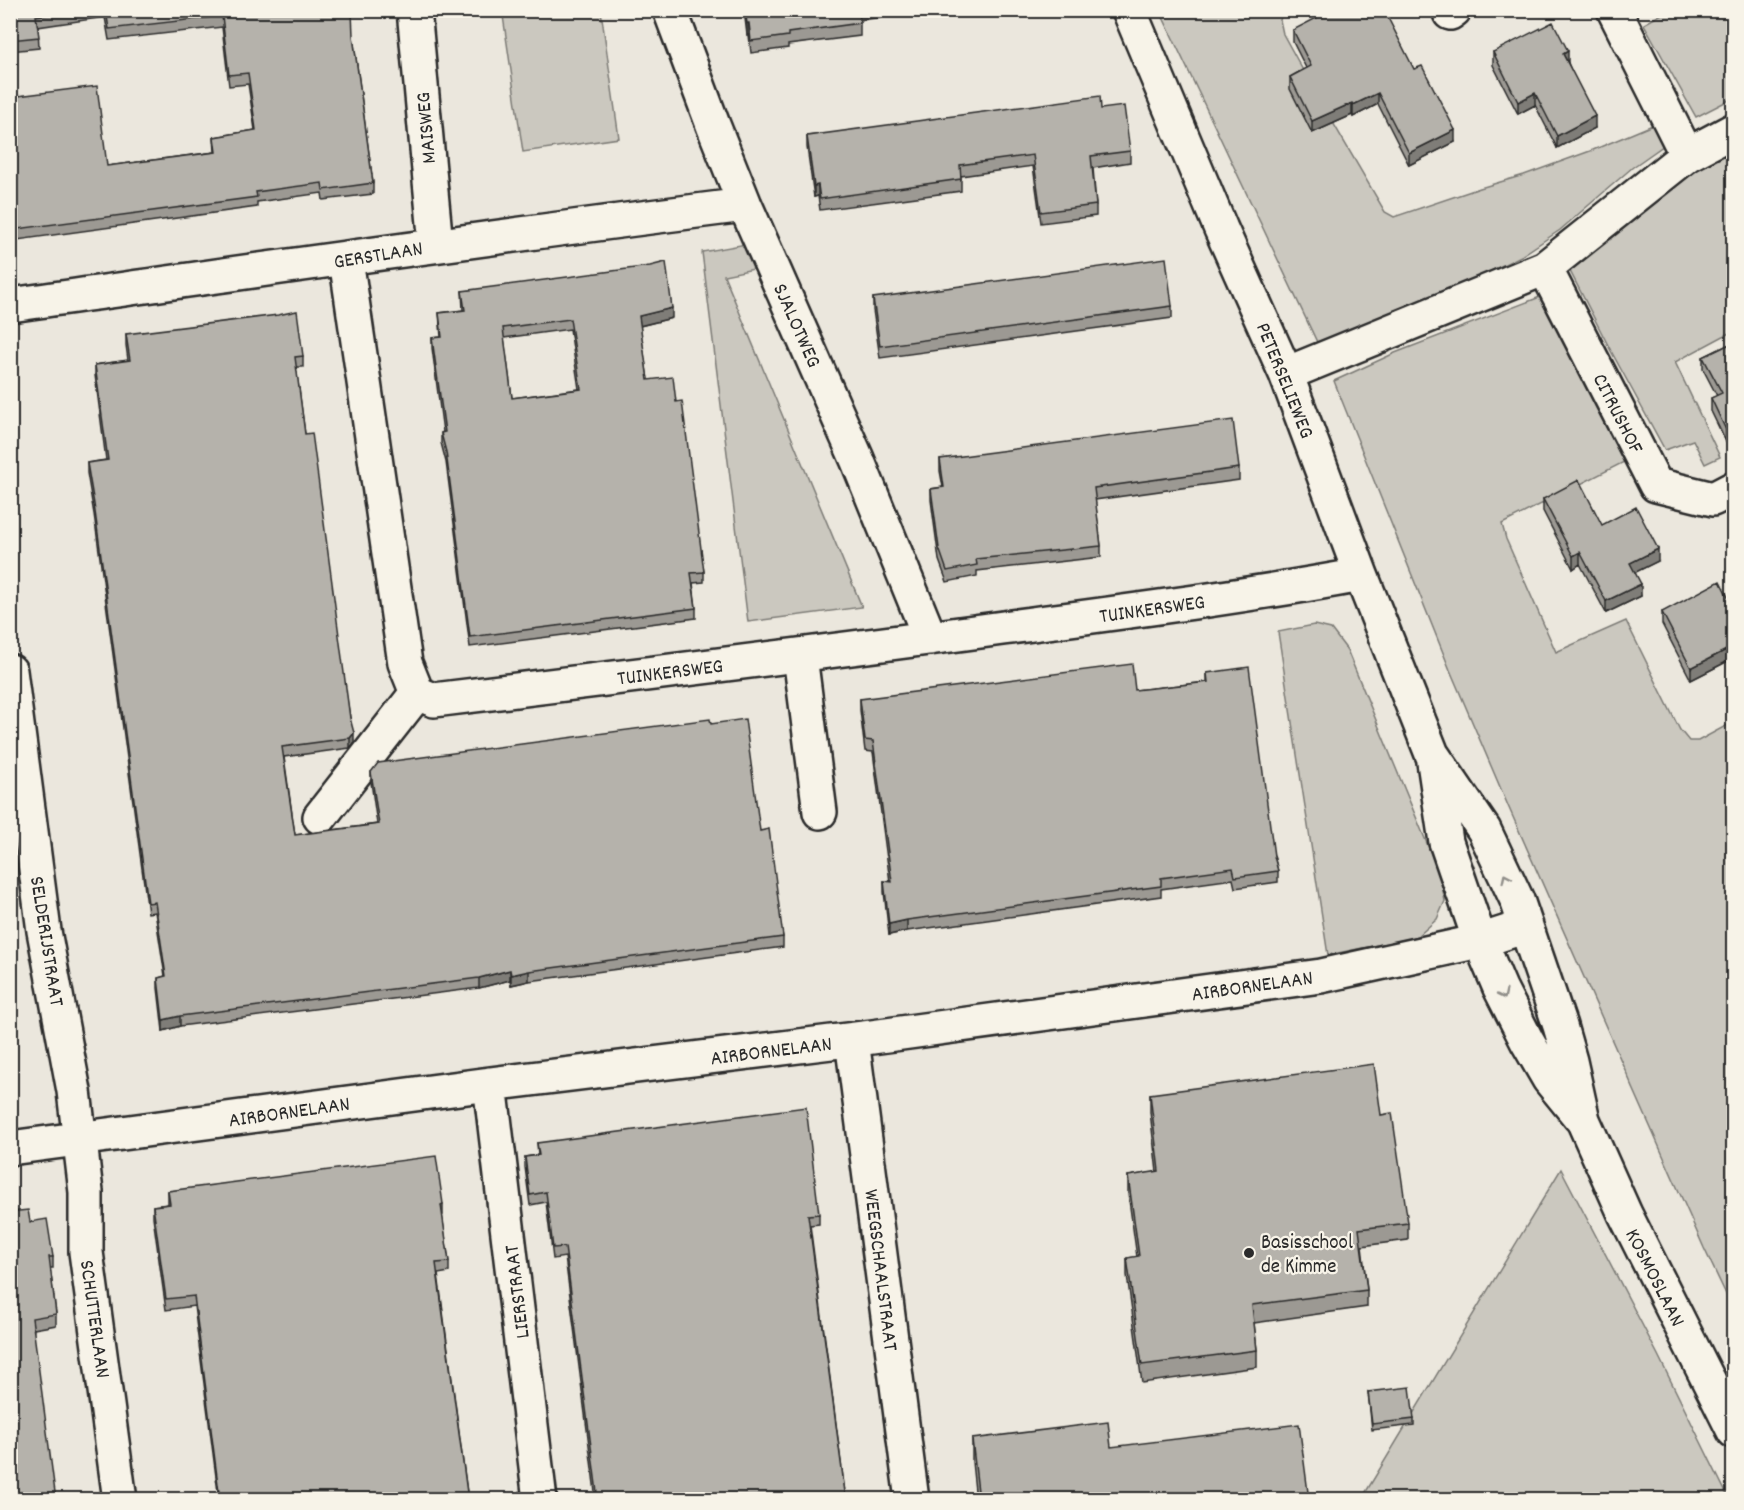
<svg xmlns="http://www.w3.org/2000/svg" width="1744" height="1510" font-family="Dekko,sans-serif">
	<rect width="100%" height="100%" fill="#ebe7dd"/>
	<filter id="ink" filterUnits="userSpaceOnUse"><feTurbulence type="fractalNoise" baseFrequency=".0167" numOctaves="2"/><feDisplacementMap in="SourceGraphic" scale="12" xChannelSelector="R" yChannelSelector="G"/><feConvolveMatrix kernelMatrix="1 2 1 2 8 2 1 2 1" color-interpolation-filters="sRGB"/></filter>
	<g filter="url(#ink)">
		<!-- green -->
		<path fill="#cbc8bf" stroke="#7b7a75" stroke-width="1.5" d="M 545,11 L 601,11 L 619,138 L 523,152 L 503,16 Z
			M 1160,11 L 1283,11 L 1280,20 L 1283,34 L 1311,85 L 1385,212 L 1394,217 L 1480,188 L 1524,175 L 1593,150 L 1655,124 L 1667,143 L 1633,167 L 1560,230 L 1521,256 L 1487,273 L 1384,318 L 1317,342 Z
			M 1667,11 L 1733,11 L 1733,98 L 1696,117 L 1644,24 Z
			M 1733,144 L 1733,331 L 1675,362 L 1720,457 L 1705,464 L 1693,440 L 1665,450 L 1611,351 L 1570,271 L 1575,263 L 1631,219 Z
			M 746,244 L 754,269 L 724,275 L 862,607 L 748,622 L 702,252 Z
			M 1540,297 L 1624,462 L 1502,524 L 1506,539 L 1556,652 L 1626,621 L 1680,730 L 1689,741 L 1698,741 L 1733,722 L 1733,1309 L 1704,1248 L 1509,808 L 1450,670 L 1334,381 L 1395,353 Z
			M 1314,625 L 1331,629 L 1347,650 L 1440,875 L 1445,901 L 1437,919 L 1417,937 L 1328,955 L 1278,632 Z
			M 1561,1169 L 1658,1355 L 1729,1499 L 1361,1500 Z"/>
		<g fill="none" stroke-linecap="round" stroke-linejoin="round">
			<!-- minor casing -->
			<g stroke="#2b2b2b" stroke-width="38">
				<path id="minor" d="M 414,10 L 436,245
					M 670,10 L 713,125 L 745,205 L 857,459 L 930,638
					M 1129,10 L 1221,229 L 1286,374 L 1361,575 L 1432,754 L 1484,830 L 1517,900 L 1560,1026 L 1570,1061 L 1583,1120 L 1625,1214 L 1734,1431
					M 1614,10 L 1687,155
					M 1450,13 L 1454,10
					M 346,259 L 405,663 L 417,693 L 434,700 C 624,677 814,654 1003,628 C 1122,612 1242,597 1361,575
					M 1545,268 L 1656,485 L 1713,499 L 1734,488
					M 10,305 C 255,271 500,235 745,205
					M 1286,374 L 1545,268 L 1687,155 L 1734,130
					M 800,656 L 820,812
					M 10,671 L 44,931 L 74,1091 L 86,1192 L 86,1252 L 120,1500
					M 1434,762 L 1446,842 L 1480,941 L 1500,988 L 1527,1041 L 1549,1079 L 1580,1117
					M 320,817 L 417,693
					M 852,1040 L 912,1500
					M 490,1084 L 540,1500
					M 10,1148 L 490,1084 L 872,1037 L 1321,976 L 1480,941 L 1526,926"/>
			</g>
			<!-- minor -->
			<use href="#minor" stroke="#f7f3e8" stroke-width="33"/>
		</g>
		<!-- wall -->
		<path fill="#9c9993" stroke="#2b2b2b" stroke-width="1.5" fill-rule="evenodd" d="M 10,10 L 331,10 L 331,14 L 353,36 L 373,183 L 373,194 L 323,200 L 322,193 L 257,202 L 257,207 L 10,241 L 10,97 L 107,166 L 215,152 L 214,137 L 255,130 L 248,84 L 229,86 L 222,27 L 109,40 L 105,17 L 38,27 L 39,48 L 10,51 Z
			M 744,10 L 940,10 L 860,20 L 860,36 L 788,45 L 788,48 L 751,53 L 749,35 L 747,35 Z
			M 1293,30 L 1414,69 L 1455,142 L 1409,165 L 1378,104 L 1353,117 L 1352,115 L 1312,133 L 1290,89 L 1290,77 L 1306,68 L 1293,42 Z
			M 1493,52 L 1568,63 L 1595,128 L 1557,148 L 1535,105 L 1518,114 L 1493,65 Z
			M 1101,109 L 1130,151 L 1130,162 L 1093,168 L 1096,205 L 1096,216 L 1041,223 L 1033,166 L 961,176 L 961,191 L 820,210 L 818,196 L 814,197 L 807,147 L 807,136 Z
			M 462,291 L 672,318 L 640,326 L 648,380 L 676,402 L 704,572 L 704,582 L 693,583 L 696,608 L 696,618 L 470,647 L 446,462 L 441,443 L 441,433 L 443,432 L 432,348 L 432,338 L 441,337 L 439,313 L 463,310 ZM 570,329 L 579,389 L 512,398 L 504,338 Z
			M 873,298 L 1172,306 L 1172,318 L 880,358 L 873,310 Z
			M 126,334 L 303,356 L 303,367 L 296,367 L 305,434 L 354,743 L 350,748 L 284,757 L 295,835 L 377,824 L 371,782 L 371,772 L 711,724 L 760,831 L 783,937 L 783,947 L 529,981 L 511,985 L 510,980 L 479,988 L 180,1026 L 163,1031 L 158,988 L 158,978 L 165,976 L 155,912 L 148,913 L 94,514 L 87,473 L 87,463 L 106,460 L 95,375 L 95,365 L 128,360 L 126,345 Z
			M 1734,342 L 1734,438 L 1726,442 L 1711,411 L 1711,398 L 1717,396 L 1703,369 L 1703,357 Z
			M 940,459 L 1239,468 L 1239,480 L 1095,500 L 1101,546 L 1101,557 L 977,571 L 977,576 L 947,582 L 939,560 L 931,500 L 931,489 L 943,487 L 940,471 Z
			M 1543,499 L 1602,525 L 1658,561 L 1635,572 L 1641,596 L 1606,613 L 1580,564 L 1573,569 L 1543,511 Z
			M 1734,604 L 1734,658 L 1691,680 L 1662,624 L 1662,612 Z
			M 1207,673 L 1274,856 L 1278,871 L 1278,882 L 1235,888 L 1233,879 L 1161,889 L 1161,896 L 907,931 L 889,935 L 884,892 L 884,881 L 890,882 L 873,752 L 865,751 L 860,710 L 860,699 L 1135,690 L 1207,682 Z
			M 1150,1094 L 1381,1115 L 1408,1223 L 1408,1240 L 1362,1246 L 1367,1290 L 1367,1307 L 1254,1323 L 1257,1350 L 1257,1367 L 1142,1383 L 1127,1275 L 1127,1258 L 1137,1257 L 1128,1193 L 1128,1176 L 1157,1172 L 1150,1112 Z
			M 537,1143 L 819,1214 L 819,1224 L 810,1225 L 846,1500 L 596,1500 L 565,1257 L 553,1259 L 546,1202 L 530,1205 L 525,1167 L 525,1157 L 538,1155 Z
			M 168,1191 L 443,1204 L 443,1215 L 442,1215 L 449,1262 L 449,1272 L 438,1274 L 468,1500 L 219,1500 L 194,1306 L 166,1310 L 153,1217 L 153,1206 L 168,1204 Z
			M 30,1222 L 53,1257 L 53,1268 L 50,1268 L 56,1314 L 56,1325 L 34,1329 L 10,1500 Z
			M 1368,1392 L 1414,1419 L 1414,1425 L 1372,1430 Z
			M 972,1439 L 1111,1447 L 1309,1500 L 976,1500 L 972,1462 Z"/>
		<!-- shaded-wall -->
		<path fill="#7f7d78" stroke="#2b2b2b" stroke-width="1.5" d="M 747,23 L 749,23 L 749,35 L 747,35 Z
			M 1568,51 L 1568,63 L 1563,54 Z
			M 1378,93 L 1378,104 L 1353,117 L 1353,105 Z
			M 1535,93 L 1535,105 L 1518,114 L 1518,102 Z
			M 1352,103 L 1352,115 L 1312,133 L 1312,121 Z
			M 1595,116 L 1595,128 L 1557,148 L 1557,136 Z
			M 1455,130 L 1455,142 L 1409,165 L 1409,153 Z
			M 818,185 L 818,196 L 814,197 L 814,186 Z
			M 672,308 L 672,318 L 639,326 L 639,316 Z
			M 1734,426 L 1734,438 L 1726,442 L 1726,430 Z
			M 1658,549 L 1658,561 L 1630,575 L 1630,563 Z
			M 1580,552 L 1580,564 L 1573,569 L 1573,556 Z
			M 1641,584 L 1641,596 L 1606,613 L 1606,601 Z
			M 1734,646 L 1734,658 L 1691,680 L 1691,668 Z
			M 354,733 L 354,743 L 350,748 L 350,738 Z
			M 907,920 L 907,931 L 889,935 L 889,924 Z
			M 510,970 L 510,980 L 479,988 L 479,978 Z
			M 529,971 L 529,981 L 511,985 L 511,975 Z
			M 180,1016 L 180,1026 L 163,1031 L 163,1020 Z"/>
		<!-- building -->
		<path fill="#b5b2ab" stroke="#2b2b2b" stroke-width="1.5" fill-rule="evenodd" d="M 10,10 L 77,10 L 36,16 L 39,37 L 10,40 Z
			M 106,10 L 331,10 L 331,14 L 352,12 L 353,36 L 373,183 L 323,190 L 322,183 L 256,192 L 257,197 L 10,230 L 10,97 L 97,86 L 107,166 L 216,152 L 214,137 L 256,130 L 248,73 L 229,75 L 222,16 L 109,29 Z
			M 745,10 L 859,10 L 860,23 L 788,33 L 788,36 L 751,41 L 749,23 L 747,23 Z
			M 1332,10 L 1384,10 L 1414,69 L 1422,66 L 1455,130 L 1409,153 L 1378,93 L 1353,105 L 1352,103 L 1312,121 L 1290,77 L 1311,66 L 1293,30 Z
			M 1553,22 L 1568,51 L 1563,54 L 1595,116 L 1557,136 L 1535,93 L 1518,102 L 1493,52 Z
			M 1100,96 L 1101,109 L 1124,106 L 1130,151 L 1091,156 L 1096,205 L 1041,212 L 1033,155 L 960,165 L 961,179 L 820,199 L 818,185 L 814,186 L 807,136 Z
			M 1166,258 L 1172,306 L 880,346 L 873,298 Z
			M 666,262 L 672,308 L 639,316 L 648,380 L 673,377 L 676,402 L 682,401 L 704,572 L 691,573 L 696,608 L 470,637 L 446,452 L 441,433 L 445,432 L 432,338 L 442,337 L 439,313 L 465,310 L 462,291 L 650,266 ZM 570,319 L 581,389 L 512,398 L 503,328 Z
			M 297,311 L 303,356 L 295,357 L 305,434 L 312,433 L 350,718 L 354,733 L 350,738 L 282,747 L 295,835 L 379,824 L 371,772 L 378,763 L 710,719 L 711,724 L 745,719 L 760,831 L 769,829 L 783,937 L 529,971 L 511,975 L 510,970 L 479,978 L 180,1016 L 163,1020 L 158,978 L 166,976 L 155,902 L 148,903 L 94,504 L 87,463 L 108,460 L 95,365 L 130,360 L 126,334 L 278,315 Z
			M 1734,342 L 1734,426 L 1726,430 L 1711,398 L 1722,393 L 1703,357 Z
			M 1233,420 L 1239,468 L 1094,488 L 1101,546 L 976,559 L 977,565 L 947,571 L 939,548 L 931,489 L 944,487 L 940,459 Z
			M 1579,480 L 1602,525 L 1636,507 L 1658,549 L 1630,563 L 1641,584 L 1606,601 L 1580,552 L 1573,556 L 1543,499 Z
			M 1720,581 L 1732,605 L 1734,604 L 1734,646 L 1691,668 L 1662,612 Z
			M 1132,664 L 1135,690 L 1208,682 L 1207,673 L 1249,667 L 1274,856 L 1278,871 L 1235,877 L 1233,868 L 1161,878 L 1161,886 L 907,920 L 889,924 L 884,881 L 892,882 L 873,741 L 865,740 L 860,699 Z
			M 1374,1064 L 1381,1115 L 1392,1113 L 1408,1223 L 1359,1229 L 1367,1290 L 1252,1305 L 1257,1350 L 1142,1365 L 1127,1258 L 1139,1256 L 1128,1176 L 1159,1171 L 1150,1094 Z
			M 806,1107 L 819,1214 L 808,1215 L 846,1500 L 598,1500 L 565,1247 L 553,1248 L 546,1192 L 530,1195 L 525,1157 L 539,1155 L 537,1143 Z
			M 436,1156 L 443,1204 L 441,1205 L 449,1262 L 436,1263 L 468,1500 L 220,1500 L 194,1296 L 166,1299 L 153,1206 L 170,1204 L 168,1191 Z
			M 28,1210 L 30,1222 L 47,1219 L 53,1257 L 49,1257 L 56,1314 L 32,1318 L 56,1500 L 10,1500 L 10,1212 Z
			M 1410,1387 L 1414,1419 L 1372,1424 L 1368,1392 Z
			M 1108,1422 L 1111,1447 L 1299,1424 L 1309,1500 L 979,1500 L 972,1439 Z"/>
		<!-- one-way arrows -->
		<defs><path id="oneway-chevron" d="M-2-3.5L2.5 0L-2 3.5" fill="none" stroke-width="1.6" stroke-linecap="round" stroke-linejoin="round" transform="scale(1.5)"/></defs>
		<g stroke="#918f8a">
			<use href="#oneway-chevron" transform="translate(1506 878) rotate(-115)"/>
			<use href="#oneway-chevron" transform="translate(1503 995) rotate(64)"/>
		</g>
	</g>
	<!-- markers -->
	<circle fill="#2b2b2b" stroke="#f7f3e8" stroke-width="2" cx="1249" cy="1253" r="6"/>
	<g text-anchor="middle" stroke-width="4.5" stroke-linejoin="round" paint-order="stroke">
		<!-- street labels -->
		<g font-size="21" fill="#2b2b2b" stroke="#f7f3e8">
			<text transform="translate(425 128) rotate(-95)" y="7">MAISWEG</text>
			<text transform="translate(378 254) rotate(-9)" y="7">GERSTLAAN</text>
			<text transform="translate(798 325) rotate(66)" y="7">SJALOTWEG</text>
			<text transform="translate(1286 380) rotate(68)" y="7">PETERSELIEWEG</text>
			<text transform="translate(1619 413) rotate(63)" y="7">CITRUSHOF</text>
			<text transform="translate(1152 608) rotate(-8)" y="7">TUINKERSWEG</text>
			<text transform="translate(670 671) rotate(-7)" y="7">TUINKERSWEG</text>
			<text transform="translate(48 941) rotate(81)" y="7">SELDERIJSTRAAT</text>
			<text transform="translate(1252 985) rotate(-8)" y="7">AIRBORNELAAN</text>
			<text transform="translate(771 1050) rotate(-7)" y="7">AIRBORNELAAN</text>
			<text transform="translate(289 1111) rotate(-8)" y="7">AIRBORNELAAN</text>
			<text transform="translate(882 1270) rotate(83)" y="7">WEEGSCHAALSTRAAT</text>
			<text transform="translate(1656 1277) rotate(63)" y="7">KOSMOSLAAN</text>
			<text transform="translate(516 1292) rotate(-97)" y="7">LIERSTRAAT</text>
			<text transform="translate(96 1319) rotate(82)" y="7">SCHUTTERLAAN</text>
		</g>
		<!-- poi labels -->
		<g font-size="21" fill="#2b2b2b" stroke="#f7f3e8" text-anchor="start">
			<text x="1261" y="1248">Basisschool<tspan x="1261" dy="24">de Kimme</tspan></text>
		</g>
	</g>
	<!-- margin -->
	<rect width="1744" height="1510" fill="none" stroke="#f7f3e8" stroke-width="36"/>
	<rect x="18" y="18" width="1708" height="1474" fill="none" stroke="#2b2b2b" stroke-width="2" filter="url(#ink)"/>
</svg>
